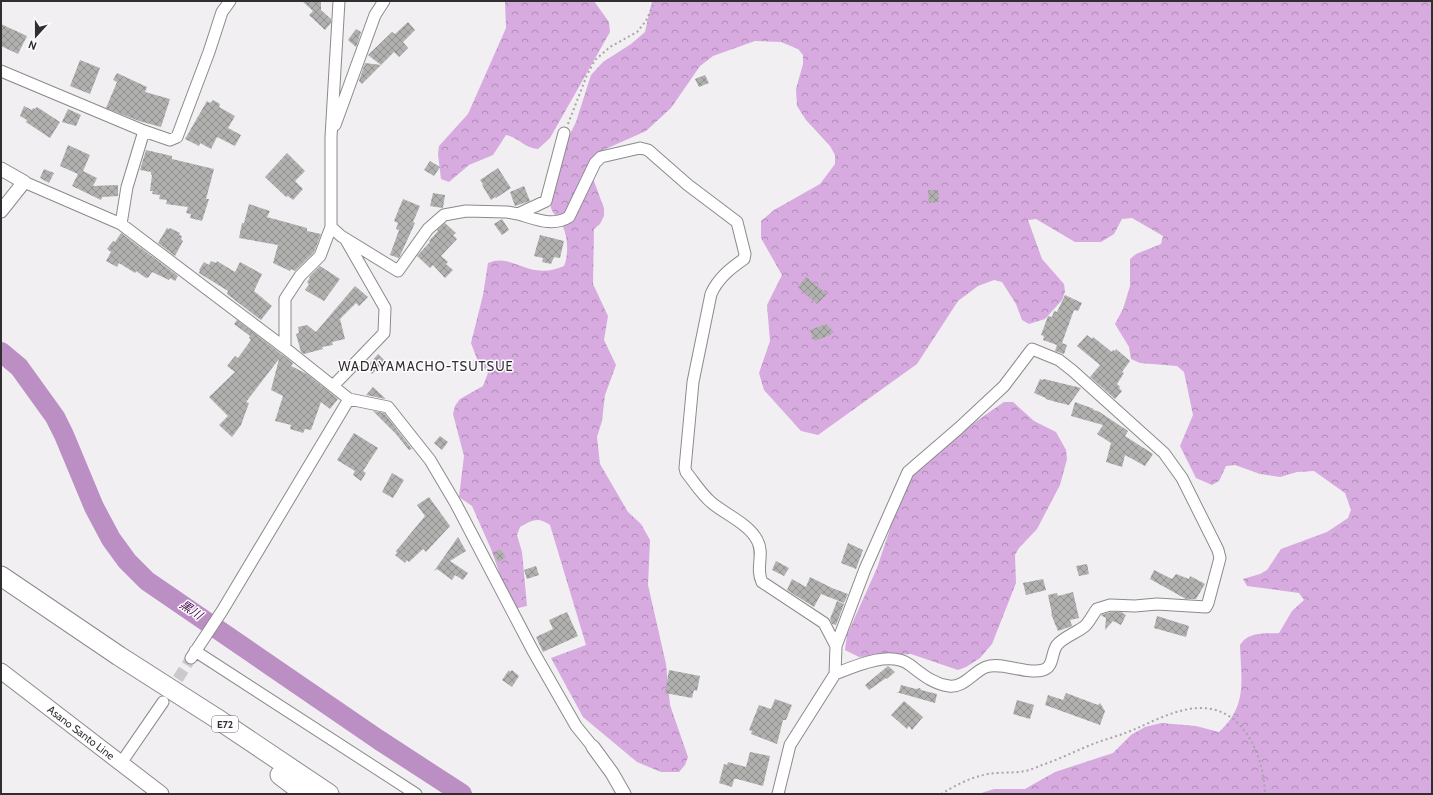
<svg xmlns="http://www.w3.org/2000/svg" width="1433" height="795" font-family="Cabin,'Noto Sans JP',sans-serif">
	<defs>
		<pattern id="forest-crowns" width="20" height="18" patternUnits="userSpaceOnUse"><rect width="20" height="18" fill="#d7aae0"/><path d="M2 6a3 3 0 1 1 6 0M12 15a3 3 0 1 1 6 0" fill="none" stroke="#af8bb6"/></pattern>
		<pattern id="building-cross-hatch" width="8" height="8" patternUnits="userSpaceOnUse"><rect width="8" height="8" fill="#b0b1ae"/><path d="M0 0l8 8M0 8l8-8" fill="none" stroke="#90908e"/></pattern>
	</defs>
	<rect width="100%" height="100%" fill="#f1eff2"/>
	<!-- forest -->
	<path fill="url(#forest-crowns)" d="M 505,1 L 594,1 L 609,22 L 610,32 L 550,138 L 538,149 C 524,148 520,138 506,135 L 493,155 L 469,165 L 449,182 L 441,179 L 438,154 L 439,146 L 468,114 L 506,28 Z
		M 652,1 L 1432,1 L 1432,794 L 978,794 L 994,789 L 1025,789 L 1055,772 L 1113,753 L 1131,735 L 1145,727 L 1161,723 L 1196,726 L 1219,732 C 1248,706 1241,680 1240,645 C 1249,631 1264,634 1279,633 L 1292,611 L 1304,600 L 1299,593 L 1247,586 L 1243,579 L 1260,574 L 1267,570 L 1281,549 L 1327,532 L 1348,518 L 1351,510 L 1345,493 L 1314,471 L 1297,472 L 1280,477 L 1260,474 L 1235,465 L 1226,466 L 1219,481 L 1212,485 L 1196,478 L 1180,446 L 1193,415 L 1184,372 L 1177,366 L 1140,363 L 1131,359 L 1129,347 L 1115,324 L 1123,309 L 1130,286 L 1130,259 L 1136,254 L 1161,244 L 1163,236 L 1132,218 L 1122,219 L 1114,234 L 1101,242 L 1075,242 L 1036,219 L 1028,220 L 1042,259 L 1064,284 L 1065,292 L 1062,300 L 1045,319 L 1029,324 L 1022,320 L 1016,304 L 1002,282 L 994,280 L 978,286 L 958,301 L 917,364 L 818,435 L 801,431 L 764,390 L 759,373 L 770,341 L 767,305 L 782,275 L 761,238 L 761,221 L 774,210 L 820,184 L 835,164 L 835,155 L 830,146 L 806,120 L 797,106 L 796,89 L 803,64 L 803,55 L 798,49 L 781,42 L 755,41 L 713,56 L 700,66 L 671,108 L 646,131 L 599,152 L 592,176 L 604,208 L 604,216 L 600,224 L 594,229 L 593,284 L 608,316 L 604,340 L 616,365 L 605,395 L 602,421 L 597,437 L 600,464 L 628,512 L 641,524 L 650,540 L 648,585 L 666,664 L 670,705 L 688,757 L 685,765 L 679,772 L 661,772 L 637,762 L 583,717 L 551,658 L 586,645 L 550,525 C 537,516 532,521 520,527 L 517,535 L 522,552 L 527,606 L 518,608 L 510,603 L 491,549 L 472,506 L 459,497 L 464,456 L 453,414 L 455,406 L 460,399 L 483,386 L 488,373 L 477,359 L 471,343 L 483,295 L 488,263 C 504,256 514,265 530,269 C 542,272 553,271 564,266 C 569,255 568,234 561,223 C 556,215 552,214 550,204 L 560,154 L 576,122 L 591,75 L 603,62 L 631,44 L 645,32 Z
		M 1004,402 L 1013,402 L 1034,421 L 1056,432 L 1066,450 L 1067,459 L 1060,485 L 1037,529 L 1019,548 L 1015,555 L 1016,583 L 992,644 L 980,658 L 966,667 L 958,670 L 911,654 L 859,657 L 845,650 L 847,635 L 877,568 L 890,529 L 896,496 L 902,480 L 945,443 Z"/>
	<g fill="none" stroke-linecap="round" stroke-linejoin="round">
		<!-- river -->
		<path stroke="#bb8fc4" stroke-width="20" d="M 1,352 L 19,367 L 55,417 L 64,435 L 94,507 L 111,539 L 127,561 L 147,581 L 379,740 L 462,794"/>
	</g>
	<!-- building -->
	<path fill="url(#building-cross-hatch)" d="M 302,1 L 321,1 L 321,10 L 331,19 L 331,23 L 325,30 L 309,15 L 313,11 Z
		M 408,22 L 415,30 L 403,42 L 408,48 L 399,57 L 394,52 L 381,65 L 368,55 L 392,32 L 395,34 Z
		M 1,24 L 27,36 L 18,54 L 1,46 Z
		M 356,29 L 361,32 L 356,47 L 348,40 Z
		M 80,60 L 100,68 L 90,94 L 70,86 Z
		M 365,63 L 381,65 L 362,84 L 359,81 Z
		M 117,73 L 147,87 L 145,92 L 170,99 L 161,127 L 139,121 L 106,108 L 117,82 L 113,80 Z
		M 705,75 L 709,83 L 699,87 L 695,79 Z
		M 213,100 L 220,104 L 219,107 L 235,116 L 228,128 L 241,135 L 235,146 L 217,137 L 211,149 L 200,143 L 199,146 L 185,139 L 207,101 L 210,103 Z
		M 24,106 L 32,110 L 33,108 L 35,109 L 37,107 L 60,122 L 50,138 L 26,122 L 27,120 L 20,116 Z
		M 68,109 L 81,115 L 76,126 L 62,122 Z
		M 68,145 L 90,155 L 83,171 L 97,178 L 93,186 L 118,185 L 118,196 L 102,197 L 101,200 L 72,186 L 78,174 L 60,166 Z
		M 146,150 L 172,156 L 172,159 L 214,169 L 206,199 L 209,199 L 202,221 L 190,218 L 191,214 L 186,213 L 188,207 L 166,204 L 167,200 L 159,199 L 160,195 L 152,194 L 153,191 L 150,191 L 152,175 L 151,175 L 151,172 L 140,170 Z
		M 287,153 L 305,171 L 295,181 L 303,189 L 293,200 L 288,196 L 286,197 L 265,177 Z
		M 430,161 L 440,167 L 434,176 L 424,170 Z
		M 498,168 L 511,188 L 496,198 L 495,197 L 491,200 L 482,185 L 483,184 L 480,180 Z
		M 44,169 L 54,173 L 49,183 L 40,178 Z
		M 524,186 L 530,201 L 515,206 L 510,192 Z
		M 928,190 L 938,190 L 939,202 L 929,203 Z
		M 433,193 L 445,195 L 443,208 L 430,206 Z
		M 403,199 L 420,206 L 413,222 L 415,223 L 399,258 L 390,255 L 399,230 L 396,229 L 398,223 L 394,221 Z
		M 249,204 L 270,211 L 267,217 L 307,228 L 307,231 L 321,234 L 314,252 L 295,271 L 291,269 L 290,271 L 273,263 L 278,245 L 239,238 L 242,223 L 244,223 Z
		M 502,219 L 509,230 L 502,235 L 494,224 Z
		M 445,223 L 456,233 L 453,235 L 457,239 L 441,256 L 448,262 L 446,264 L 453,270 L 445,278 L 433,265 L 430,268 L 417,256 L 430,242 L 429,241 L 438,231 L 437,230 Z
		M 167,228 L 169,229 L 170,228 L 180,233 L 179,235 L 182,236 L 181,239 L 183,241 L 175,256 L 158,243 Z
		M 121,233 L 178,276 L 175,281 L 170,278 L 169,280 L 152,272 L 148,278 L 147,277 L 146,278 L 136,271 L 135,273 L 119,263 L 117,267 L 106,261 L 111,252 L 107,249 L 113,241 L 115,242 Z
		M 540,235 L 564,241 L 560,258 L 554,257 L 551,264 L 542,262 L 543,258 L 534,256 Z
		M 211,261 L 216,263 L 217,261 L 235,272 L 240,262 L 262,274 L 254,291 L 272,306 L 261,320 L 227,294 L 228,291 L 199,273 L 200,270 L 199,270 L 204,262 L 209,265 Z
		M 320,266 L 340,279 L 324,301 L 305,290 L 309,284 L 307,282 L 310,278 L 309,277 Z
		M 806,277 L 827,294 L 817,304 L 798,287 Z
		M 355,286 L 368,297 L 359,306 L 356,303 L 340,319 L 345,339 L 332,342 L 333,345 L 322,347 L 323,349 L 304,354 L 301,352 L 296,334 L 299,333 L 298,327 L 307,325 L 316,332 Z
		M 1065,295 L 1082,303 L 1078,311 L 1074,310 L 1062,343 L 1067,345 L 1064,354 L 1055,351 L 1057,345 L 1043,340 L 1044,336 L 1041,335 L 1048,316 L 1052,317 L 1054,311 L 1057,312 Z
		M 237,320 L 293,363 L 291,366 L 307,374 L 338,399 L 330,409 L 321,402 L 311,430 L 305,429 L 303,433 L 290,429 L 291,425 L 275,421 L 283,396 L 271,390 L 279,359 L 246,402 L 249,403 L 241,425 L 232,437 L 219,425 L 228,416 L 209,397 L 235,372 L 227,366 L 235,356 L 238,358 L 251,340 L 249,338 L 250,336 L 234,324 Z
		M 826,324 L 834,332 L 828,336 L 814,341 L 810,330 Z
		M 1087,335 L 1092,339 L 1093,337 L 1112,352 L 1113,350 L 1115,351 L 1116,349 L 1130,361 L 1122,372 L 1124,373 L 1117,384 L 1120,387 L 1119,388 L 1122,391 L 1115,399 L 1090,377 L 1100,365 L 1077,346 Z
		M 378,354 L 385,361 L 372,374 L 366,368 Z
		M 1040,379 L 1043,380 L 1044,379 L 1081,388 L 1069,405 L 1056,402 L 1046,399 L 1046,398 L 1034,393 Z
		M 373,387 L 386,399 L 366,395 Z
		M 1075,402 L 1094,409 L 1093,410 L 1098,411 L 1128,431 L 1125,436 L 1153,454 L 1145,466 L 1125,455 L 1122,467 L 1106,462 L 1111,443 L 1097,434 L 1103,425 L 1071,416 Z
		M 373,411 L 384,413 L 412,449 L 409,450 L 395,433 Z
		M 354,433 L 378,448 L 363,471 L 366,473 L 361,481 L 353,475 L 355,471 L 337,460 Z
		M 440,436 L 448,442 L 442,450 L 434,443 Z
		M 392,473 L 404,480 L 393,498 L 382,492 Z
		M 429,497 L 450,526 L 426,552 L 423,549 L 409,562 L 407,560 L 405,563 L 395,555 L 397,553 L 396,551 L 425,516 L 417,505 Z
		M 458,537 L 466,551 L 450,561 L 468,573 L 463,580 L 455,575 L 452,580 L 437,569 L 434,571 Z
		M 848,543 L 863,550 L 856,569 L 841,563 Z
		M 500,549 L 506,557 L 499,562 L 493,554 Z
		M 776,561 L 789,568 L 784,576 L 772,570 Z
		M 1087,564 L 1089,574 L 1079,576 L 1076,566 Z
		M 536,566 L 539,575 L 527,579 L 524,570 Z
		M 1154,570 L 1172,579 L 1176,574 L 1189,579 L 1190,576 L 1205,584 L 1196,599 L 1186,599 L 1150,579 Z
		M 810,577 L 832,588 L 848,594 L 844,603 L 821,594 L 814,607 L 787,590 L 792,579 L 806,587 Z
		M 1043,579 L 1046,590 L 1026,595 L 1023,583 Z
		M 1073,592 L 1079,618 L 1070,620 L 1072,626 L 1058,631 L 1051,614 L 1052,614 L 1048,595 L 1057,593 L 1058,596 Z
		M 837,601 L 844,604 L 836,625 L 832,624 L 830,619 Z
		M 567,612 L 578,636 L 543,652 L 536,637 L 553,629 L 549,620 Z
		M 1111,612 L 1121,612 L 1126,615 L 1121,625 L 1113,621 L 1105,630 L 1106,618 L 1101,615 Z
		M 1157,616 L 1189,626 L 1186,637 L 1154,628 Z
		M 888,666 L 895,672 L 887,679 L 886,678 L 869,690 L 865,685 Z
		M 509,670 L 510,672 L 512,670 L 519,676 L 512,687 L 502,680 Z
		M 669,670 L 700,676 L 697,691 L 694,690 L 692,698 L 665,693 Z
		M 901,685 L 916,689 L 920,688 L 921,690 L 937,694 L 935,703 L 896,692 L 899,692 Z
		M 1066,693 L 1098,705 L 1100,703 L 1105,711 L 1100,725 L 1045,705 L 1048,695 L 1063,700 Z
		M 775,699 L 792,705 L 786,720 L 783,720 L 777,744 L 751,734 L 752,731 L 749,730 L 759,705 L 771,709 Z
		M 1017,700 L 1034,705 L 1030,719 L 1013,714 Z
		M 904,701 L 923,717 L 912,730 L 909,726 L 907,729 L 891,715 Z
		M 750,752 L 770,756 L 763,786 L 737,779 L 734,779 L 732,787 L 719,783 L 724,764 L 727,765 L 728,762 L 746,767 Z"/>
	<g fill="none" stroke-linecap="round" stroke-linejoin="round">
		<!-- minor-tunnel -->
		<path stroke="#cac9cb" stroke-width="11" stroke-dasharray="11 5.5" stroke-linecap="butt" d="M 169,693 L 191,658"/>
		<!-- minor casing -->
		<g stroke="#8c8a8c" stroke-width="13">
			<path id="minor" d="M 1,71 L 144,131 L 170,140 L 177,137 L 209,52 L 222,12 L 230,1
				M 335,125 L 375,15 L 384,1
				M 24,182 L 121,224 L 285,348 L 349,399 L 388,407 L 430,460 L 456,504 L 533,651 L 576,726 L 593,747
				M 518,214 C 536,219 552,227 569,217 L 595,163 L 601,157 L 640,148 L 648,150 L 688,185 L 737,222 L 745,254 L 744,259 C 731,268 718,278 711,294 L 693,382 L 685,468 L 686,472 C 694,482 702,495 712,503 C 725,514 749,524 757,540 C 765,554 755,568 762,582 L 824,623 L 836,646
				M 121,224 L 127,187 L 144,131
				M 331,227 L 341,236 L 398,271 L 428,229 L 444,215 L 466,211 L 507,212 L 518,214 L 546,201 L 564,133
				M 285,348 L 285,299 L 300,276 L 320,256 L 331,227 L 331,137 L 339,1
				M 333,386 L 384,333 L 385,308 L 346,240
				M 195,651 L 416,794
				M 191,658 L 222,611 L 349,399
				M 121,763 L 163,702
				M 778,794 L 790,745 L 835,674 L 836,646 L 865,569 L 908,472 L 959,428 L 1004,386 L 1032,349 L 1059,360 L 1073,371 L 1164,453 L 1182,478 L 1218,550 L 1220,558 L 1208,603 L 1206,607 L 1157,604 L 1135,606 L 1110,605 L 1097,609 C 1093,614 1090,621 1085,626 C 1078,632 1062,638 1057,645 C 1051,653 1054,667 1043,670 C 1027,675 1001,661 986,667 C 973,672 964,688 949,686 C 933,684 922,674 910,665 C 890,650 855,666 835,674"/>
		</g>
		<!-- tertiary casing -->
		<g stroke="#8c8a8c" stroke-width="15">
			<path id="tertiary" d="M 1,169 L 24,182 L 1,211
				M 593,747 L 612,773 L 624,794"/>
		</g>
		<!-- secondary casing -->
		<g stroke="#8c8a8c" stroke-width="17">
			<g id="secondary">
				<path id="s1" d="M 1,671 L 161,794"/>
			</g>
		</g>
		<!-- motorway casing -->
		<g stroke="#8c8a8c" stroke-width="21">
			<path id="motorway" d="M 1,576 L 119,656 L 216,718 L 329,794
				M 280,775 L 305,794"/>
		</g>
		<!-- path -->
		<path stroke="#a7a5a7" stroke-width="2" stroke-dasharray="2 3" stroke-linecap="butt" d="M 568,124 L 587,75 L 595,60 L 610,47 L 637,32 L 646,21 L 655,1
			M 941,794 C 953,787 967,779 980,776 C 994,771 1010,774 1025,771 C 1031,770 1037,767 1042,765 C 1063,758 1083,747 1104,740 C 1114,737 1123,734 1133,730 C 1154,721 1177,708 1201,708 C 1245,708 1264,758 1265,794"/>
		<!-- minor -->
		<use href="#minor" stroke="#fff" stroke-width="11"/>
		<!-- tertiary -->
		<use href="#tertiary" stroke="#fff" stroke-width="13"/>
		<!-- secondary -->
		<use href="#secondary" stroke="#fff" stroke-width="15"/>
		<!-- motorway -->
		<use href="#motorway" stroke="#fff" stroke-width="19"/>
	</g>
	<g text-anchor="middle" stroke-width="3" stroke-linejoin="round" paint-order="stroke">
		<!-- shield labels -->
		<rect fill="#fefcff" stroke="#6e6c6e" stroke-width="1" x="212" y="716" width="26" height="16" rx="3"/>
		<g font-size="10" font-weight="bold" fill="#302f30">
			<text x="225" y="728">E72</text>
		</g>
		<!-- street labels -->
		<g font-size="11" fill="#302f30" stroke="#fefcff">
			<text dy="4" stroke="none"><textPath href="#s1" startOffset="101">Asano Santo Line</textPath></text>
		</g>
		<!-- water labels -->
		<g font-size="12" font-style="italic" fill="#460e50" stroke="#fefcff">
			<text transform="translate(191 610) rotate(34)" y="4">黒川</text>
		</g>
		<!-- quarter labels -->
		<g font-size="13" letter-spacing="1" fill="#302f30" stroke="#fefcff">
			<text x="426" y="371">WADAYAMACHO-TSUTSUE</text>
		</g>
	</g>
	<!-- border -->
	<rect width="1433" height="795" fill="none" stroke="#302f30" stroke-width="4"/>
	<!-- north arrow -->
	<g transform="translate(36 36) rotate(201)" stroke="#fefcff" stroke-width="3" paint-order="stroke">
	<path d="M0-3L7 15L0 10L-7 15Z" fill="#302f30"/>
	<text y="-6" font-size="11" font-weight="bold" text-anchor="middle" fill="#302f30">N</text>
	</g>
</svg>
